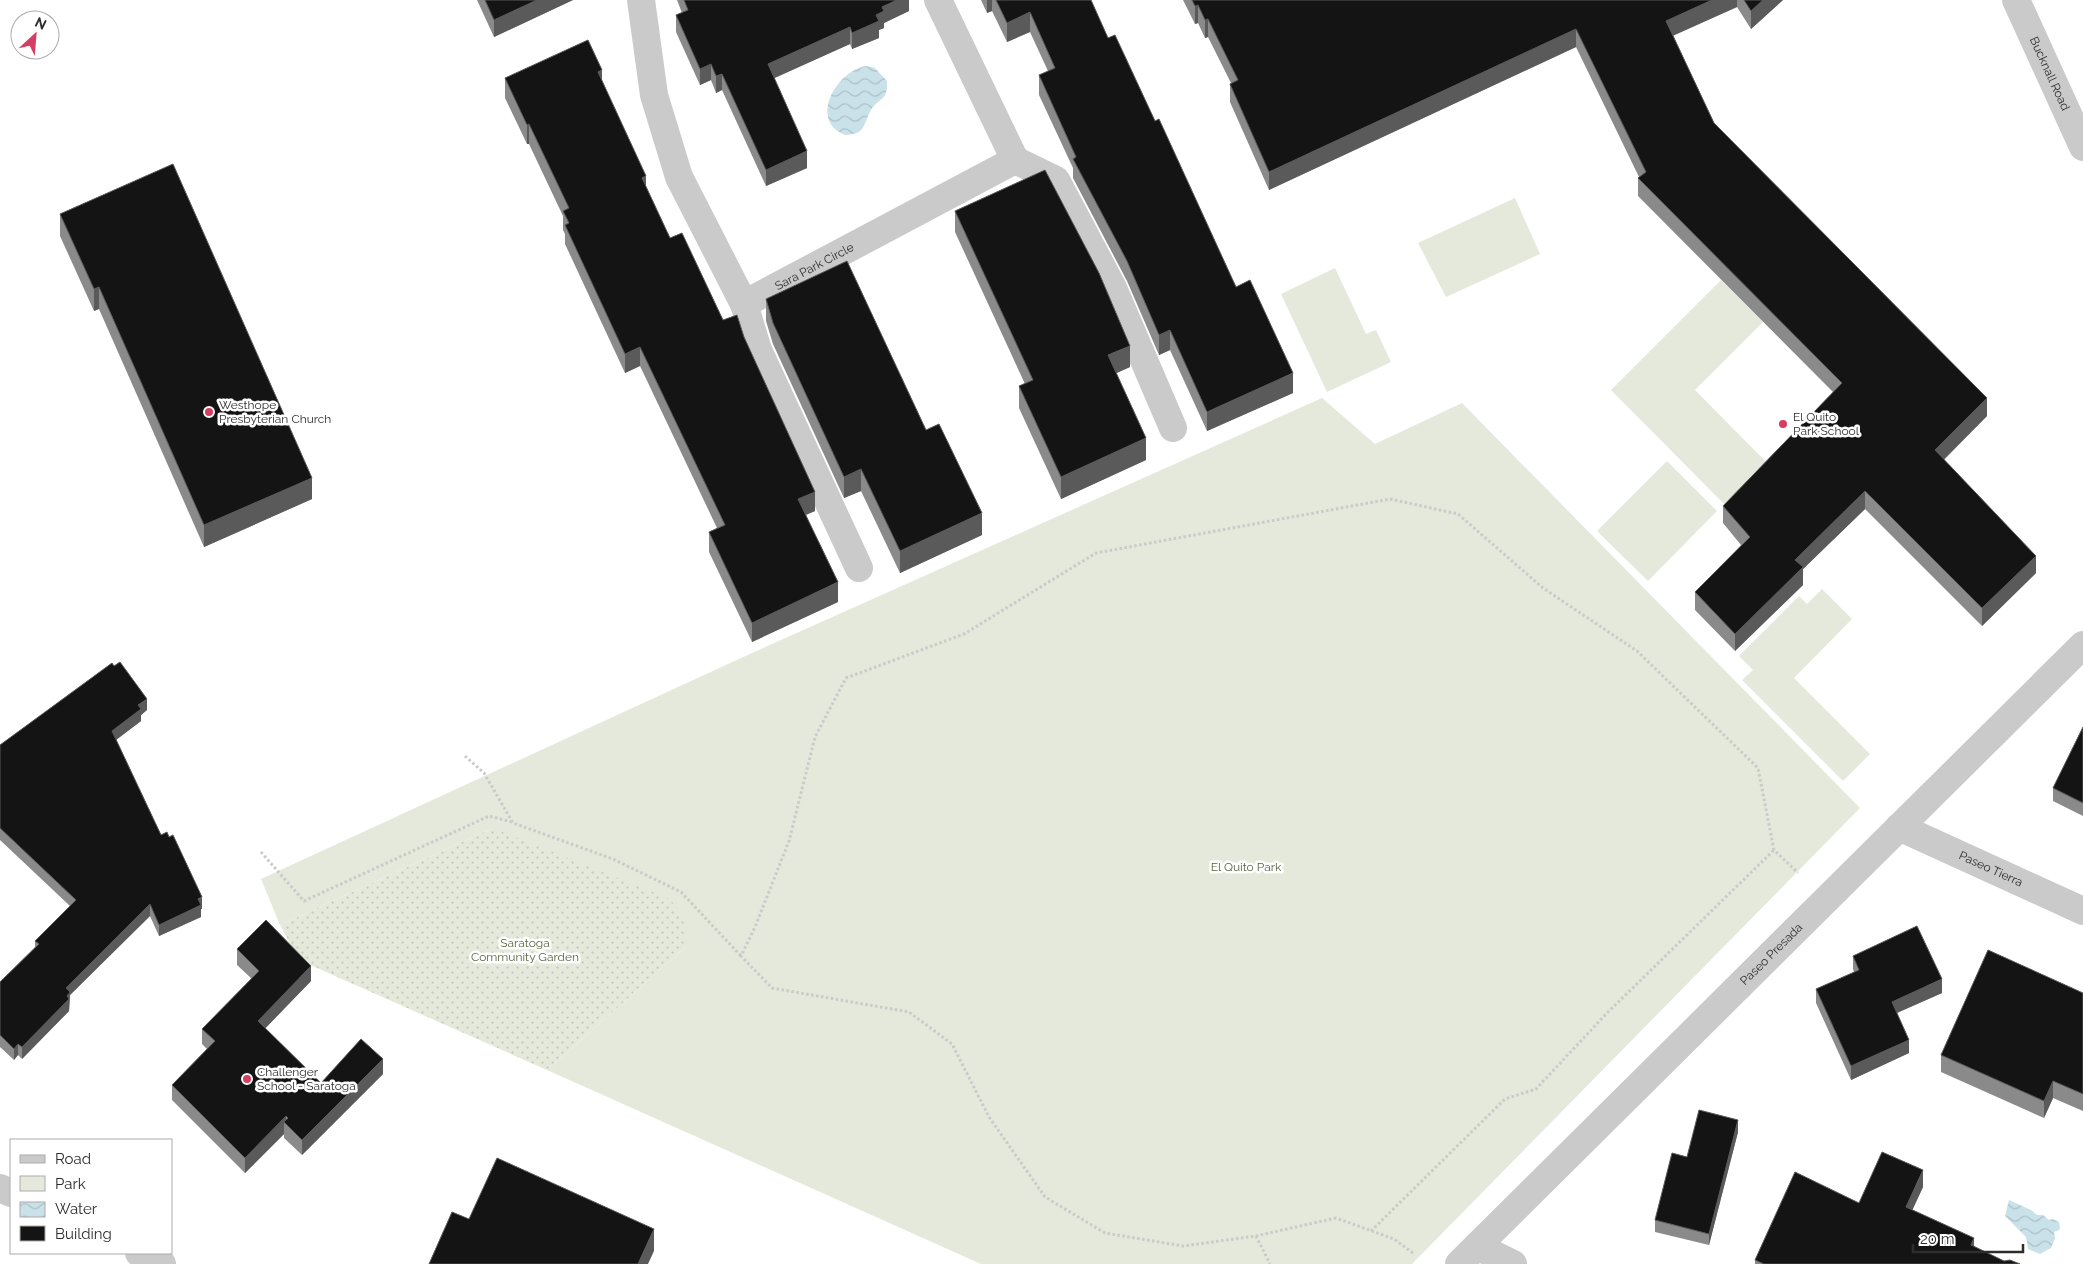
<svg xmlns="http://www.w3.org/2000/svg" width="2083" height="1264" font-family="Raleway,sans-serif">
	<defs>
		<pattern id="garden-dots" width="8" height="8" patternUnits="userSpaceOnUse" patternTransform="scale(1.25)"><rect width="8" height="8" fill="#e5e9db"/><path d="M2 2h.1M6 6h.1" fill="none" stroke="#c5c8bc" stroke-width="1.8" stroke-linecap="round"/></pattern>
		<pattern id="water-waves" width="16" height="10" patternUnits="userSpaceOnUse" patternTransform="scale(1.25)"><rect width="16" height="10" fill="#c9e1e8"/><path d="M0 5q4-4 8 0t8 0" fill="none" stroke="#adc1c7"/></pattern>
	</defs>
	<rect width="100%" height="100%" fill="#fff"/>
	<!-- park -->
	<path fill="#e5e9db" d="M 1515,198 L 1540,254 L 1446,297 L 1418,243 Z
		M 1335,268 L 1366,334 L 1376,330 L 1391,362 L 1327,392 L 1281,294 Z
		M 1721,280 L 1763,322 L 1695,390 L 1775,471 L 1733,513 L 1611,390 Z
		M 1322,398 L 1375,444 L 1462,403 L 1860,808 L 1412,1264 L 981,1264 L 547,1070 L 686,947 L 493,828 L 280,925 L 261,879 L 741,658 Z
		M 1667,461 L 1717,511 L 1648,581 L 1597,531 Z
		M 1822,589 L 1852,619 L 1794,678 L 1870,754 L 1843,781 L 1742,680 L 1753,670 L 1739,656 L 1799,596 L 1807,604 Z"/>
	<!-- garden -->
	<path fill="url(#garden-dots)" d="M 493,828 L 670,899 L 684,917 L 686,947 L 547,1070 L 299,960 L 280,925 Z"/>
	<!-- water -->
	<path fill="url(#water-waves)" d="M 867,66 L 875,68 L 887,81 C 888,102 879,97 871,110 C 863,125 866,134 845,135 C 807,120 838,69 867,66 Z
		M 2009,1200 L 2031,1210 L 2037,1215 L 2043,1215 L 2049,1220 L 2053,1219 L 2059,1222 L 2060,1228 L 2059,1230 L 2054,1232 L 2055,1238 L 2051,1248 L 2040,1254 L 2028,1249 L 2026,1237 L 2005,1216 Z"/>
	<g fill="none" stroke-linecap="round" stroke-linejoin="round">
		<!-- path -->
		<path stroke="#cacaca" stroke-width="3" stroke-dasharray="2.5 2.5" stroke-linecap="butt" d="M 465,756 L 484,773 L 513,823 L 613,859 L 681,892 L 741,956
			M 261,852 L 304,901 L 489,816 L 512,822
			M 1371,1231 L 1505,1099 L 1536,1089 L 1606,1014 L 1774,850
			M 1256,1236 L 1270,1264
			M 1413,1253 L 1394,1239 L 1336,1218 L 1256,1236 L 1183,1246 L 1105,1233 L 1045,1197 L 989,1117 L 952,1044 L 909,1012 L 772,988 L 741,956 L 755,927 L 789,841 L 815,737 L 846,678 L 964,634 L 1096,553 L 1390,499 L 1458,514 L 1543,588 L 1637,651 L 1758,768 L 1774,850 L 1798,873"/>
		<!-- minor -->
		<g stroke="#cacaca" stroke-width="28">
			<path id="s1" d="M 641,0 L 654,95 L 679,177 L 744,304 L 1015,160 L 938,0"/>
			<path id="s2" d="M 2016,0 L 2083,147"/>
			<path d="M 1015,160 L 1056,180 L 1113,288 L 1173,428"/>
			<path d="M 744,304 L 758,350 L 859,568"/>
			<path id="s3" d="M 1899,827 L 2083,911"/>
			<path d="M 0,1188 L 11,1193"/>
			<path d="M 1477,1246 L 1513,1264"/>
			<path d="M 139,1253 L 162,1264"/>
			<path id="s4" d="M 1459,1264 L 2083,645"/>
		</g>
	</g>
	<!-- wall -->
	<path fill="#8a8a8a" d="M 477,0 L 573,0 L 494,37 Z
		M 677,0 L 909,0 L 909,11 L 884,23 L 884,28 L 879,30 L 879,38 L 852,49 L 850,44 L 774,78 L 807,168 L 766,186 L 722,90 L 716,93 L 711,80 L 700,85 L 676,32 L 676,15 L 682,13 Z
		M 981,0 L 1091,0 L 1108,38 L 1155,121 L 1236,287 L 1293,393 L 1207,431 L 1170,350 L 1159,355 L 1127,281 L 1073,178 L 1073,168 L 1039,95 L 1039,75 L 1048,71 L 1030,32 L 1007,42 L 992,11 L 987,13 Z
		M 1183,0 L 1783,0 L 1751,29 L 1737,7 L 1673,35 L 1714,123 L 1987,416 L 1944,460 L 2036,573 L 1982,626 L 1865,509 L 1803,569 L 1803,585 L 1735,651 L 1695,610 L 1695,592 L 1741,545 L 1723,523 L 1723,506 L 1833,392 L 1638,196 L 1638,178 L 1639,177 L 1576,47 L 1269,190 L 1230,102 L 1230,84 L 1231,83 L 1208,37 L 1205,38 L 1198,23 L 1195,24 Z
		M 505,78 L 602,80 L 646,188 L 670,238 L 723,320 L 744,337 L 815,511 L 806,515 L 838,602 L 752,642 L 709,552 L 709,532 L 717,528 L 640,366 L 625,373 L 565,244 L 565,234 L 563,230 L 563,216 L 529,144 L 527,144 L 505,98 Z
		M 955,211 L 1130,367 L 1116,373 L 1146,460 L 1061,499 L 1019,408 L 1019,386 L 1025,384 L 955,232 Z
		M 60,214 L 312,499 L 204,547 L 99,309 L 94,311 L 60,236 Z
		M 766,299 L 926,430 L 982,535 L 900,573 L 861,491 L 844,498 L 773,344 L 766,321 Z
		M 114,666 L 147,710 L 141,715 L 141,721 L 116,740 L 161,835 L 202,909 L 201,909 L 201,917 L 159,936 L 150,916 L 70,995 L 69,1011 L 22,1059 L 18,1055 L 14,1060 L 0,1047 L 0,982 L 35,947 L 35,941 L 70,906 L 0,840 L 0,745 Z
		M 2083,727 L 2083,816 L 2053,801 L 2053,788 Z
		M 237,949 L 311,981 L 265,1028 L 321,1083 L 383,1074 L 302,1155 L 284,1138 L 284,1134 L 245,1173 L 172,1100 L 172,1085 L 207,1049 L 202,1044 L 202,1029 L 252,979 L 237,965 Z
		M 1853,956 L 1942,993 L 1897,1013 L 1909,1053 L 1851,1080 L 1816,1003 L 1816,989 L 1854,972 L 1853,969 Z
		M 2083,993 L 2083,1111 L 2053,1098 L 2044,1118 L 1941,1072 L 1941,1055 Z
		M 1738,1132 L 1709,1245 L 1655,1232 L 1655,1220 L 1687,1157 Z
		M 1923,1187 L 1912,1210 L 1974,1246 L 2004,1261 L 2020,1264 L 1755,1264 L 1755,1260 L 1859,1203 Z"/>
	<!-- shaded-wall -->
	<path fill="#5a5a5a" d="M 537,0 L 573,0 L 494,37 L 494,20 Z
		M 897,0 L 909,0 L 909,11 L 884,23 L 884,28 L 879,30 L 879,38 L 852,49 L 852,33 L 876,15 L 882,7 Z
		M 987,0 L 992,0 L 992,11 L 987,13 Z
		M 1712,0 L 1737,0 L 1737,7 L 1666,39 L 1666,21 Z
		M 1763,0 L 1783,0 L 1751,29 L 1751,11 Z
		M 1198,5 L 1198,23 L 1195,24 L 1195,6 Z
		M 1030,12 L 1030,32 L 1007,42 L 1007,23 Z
		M 1208,19 L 1208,37 L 1205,38 L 1205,20 Z
		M 850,27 L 850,44 L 768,81 L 768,64 Z
		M 1576,29 L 1576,47 L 1269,190 L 1269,172 Z
		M 711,64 L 711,80 L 700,85 L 700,69 Z
		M 602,70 L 602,89 L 598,72 Z
		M 722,74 L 722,90 L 716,93 L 716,76 Z
		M 529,124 L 529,144 L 527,144 L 527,125 Z
		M 807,151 L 807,168 L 766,186 L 766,170 Z
		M 646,176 L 646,195 L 642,178 Z
		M 99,287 L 99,309 L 94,311 L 94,289 Z
		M 1170,330 L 1170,350 L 1159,355 L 1159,335 Z
		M 1130,346 L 1130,367 L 1108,377 L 1108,355 Z
		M 640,347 L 640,366 L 625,373 L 625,354 Z
		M 1293,373 L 1293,393 L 1207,431 L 1207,412 Z
		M 1987,398 L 1987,416 L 1935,468 L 1935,450 Z
		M 1146,438 L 1146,460 L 1061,499 L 1061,477 Z
		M 861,469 L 861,491 L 844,498 L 844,477 Z
		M 312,478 L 312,499 L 204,547 L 204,525 Z
		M 1865,491 L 1865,509 L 1803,569 L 1803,585 L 1735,651 L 1735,634 L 1795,560 Z
		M 815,492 L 815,511 L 798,518 L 798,499 Z
		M 982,513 L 982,535 L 900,573 L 900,551 Z
		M 2036,556 L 2036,573 L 1982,626 L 1982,608 Z
		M 838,582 L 838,602 L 752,642 L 752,623 Z
		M 147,699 L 147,710 L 141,715 L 141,721 L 112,743 L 112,731 L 138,705 Z
		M 202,897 L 202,909 L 201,909 L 201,917 L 159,936 L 159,925 Z
		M 150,904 L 150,916 L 70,995 L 69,1011 L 22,1059 L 22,1047 L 66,988 Z
		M 311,966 L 311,981 L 258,1036 L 258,1021 Z
		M 1942,979 L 1942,993 L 1892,1015 L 1892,1002 Z
		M 1909,1040 L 1909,1053 L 1851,1080 L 1851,1066 Z
		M 18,1044 L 18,1055 L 14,1060 L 14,1049 Z
		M 383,1059 L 383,1074 L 302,1155 L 302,1140 Z
		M 2053,1081 L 2053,1098 L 2044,1118 L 2044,1101 Z
		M 286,1116 L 286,1125 L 284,1122 L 284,1134 L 245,1173 L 245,1158 Z
		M 1738,1120 L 1738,1132 L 1709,1245 L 1709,1234 Z
		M 1923,1170 L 1923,1187 L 1906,1224 L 1906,1207 Z
		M 654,1229 L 654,1251 L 648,1264 L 638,1264 Z
		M 1974,1238 L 1974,1254 L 1971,1245 Z"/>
	<!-- building -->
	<path fill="#141414" stroke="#5a5a5a" d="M 485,0 L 537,0 L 494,20 Z
		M 684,0 L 897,0 L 882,7 L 884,11 L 876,15 L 879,21 L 852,33 L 850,27 L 768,64 L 807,151 L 766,170 L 722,74 L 716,76 L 711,64 L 700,69 L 676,15 L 688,10 Z
		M 996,0 L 1091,0 L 1108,38 L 1115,35 L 1155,121 L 1159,119 L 1236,287 L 1250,280 L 1293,373 L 1207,412 L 1170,330 L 1159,335 L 1127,261 L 1073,159 L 1076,157 L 1039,75 L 1055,68 L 1030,12 L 1007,23 Z
		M 1192,0 L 1712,0 L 1666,21 L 1714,123 L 1987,398 L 1935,450 L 2036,556 L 1982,608 L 1865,491 L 1795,560 L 1803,567 L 1735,634 L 1695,592 L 1750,537 L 1723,506 L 1842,383 L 1638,178 L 1646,172 L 1576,29 L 1269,172 L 1230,84 L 1238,80 L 1208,19 L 1205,20 L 1198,5 L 1195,6 Z
		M 1744,0 L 1763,0 L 1751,11 Z
		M 588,40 L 602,70 L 598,72 L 646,176 L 642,178 L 670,238 L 682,233 L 723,320 L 737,315 L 744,337 L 815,492 L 798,499 L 838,582 L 752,623 L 709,532 L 725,525 L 640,347 L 625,354 L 565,225 L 569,223 L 563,211 L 569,208 L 529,124 L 527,125 L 505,78 Z
		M 173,164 L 312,478 L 204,525 L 99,287 L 94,289 L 60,214 Z
		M 1045,170 L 1099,273 L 1130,346 L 1108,355 L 1146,438 L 1061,477 L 1019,386 L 1033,380 L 955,211 Z
		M 847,261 L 926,430 L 939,424 L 982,513 L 900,551 L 861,469 L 844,477 L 773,323 L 766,299 Z
		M 120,662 L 147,699 L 138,705 L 141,709 L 112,731 L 161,835 L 167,832 L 169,837 L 173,835 L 202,897 L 198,899 L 201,905 L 159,925 L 150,904 L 66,988 L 70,992 L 67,996 L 69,999 L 22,1047 L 18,1044 L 14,1049 L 0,1035 L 0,982 L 39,944 L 35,941 L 76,900 L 0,828 L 0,745 L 112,663 L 114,666 Z
		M 2083,727 L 2083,803 L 2053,788 Z
		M 266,920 L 311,966 L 258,1021 L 321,1083 L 361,1039 L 383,1059 L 302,1140 L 284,1122 L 288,1118 L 286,1116 L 245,1158 L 172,1085 L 215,1041 L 202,1029 L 259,971 L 237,949 Z
		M 1917,926 L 1942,979 L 1892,1002 L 1909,1040 L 1851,1066 L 1816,989 L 1859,970 L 1853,956 Z
		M 1988,950 L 2083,993 L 2083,1094 L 2053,1081 L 2044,1101 L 1941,1055 Z
		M 1699,1110 L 1738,1120 L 1709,1234 L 1655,1220 L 1672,1153 L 1687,1157 Z
		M 1882,1152 L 1923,1170 L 1906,1207 L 1974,1238 L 1971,1245 L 2004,1261 L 2010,1260 L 2020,1264 L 1764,1264 L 1755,1260 L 1795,1172 L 1859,1203 Z
		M 497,1158 L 654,1229 L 638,1264 L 429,1264 L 452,1212 L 469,1219 Z"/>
	<!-- markers -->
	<g fill="#d53e63" stroke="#fff" stroke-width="2">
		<circle cx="209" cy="412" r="5"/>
		<circle cx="1783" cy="424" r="5"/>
		<circle cx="247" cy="1079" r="5"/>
	</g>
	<g text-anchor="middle" stroke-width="5" stroke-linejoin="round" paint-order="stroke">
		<!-- street labels -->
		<g font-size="12" fill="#2d2d2d" stroke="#fff">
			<text dy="4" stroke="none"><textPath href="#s2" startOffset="81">Bucknall Road</textPath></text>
			<text dy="4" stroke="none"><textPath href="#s1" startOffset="404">Sara Park Circle</textPath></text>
			<text dy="4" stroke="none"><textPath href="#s3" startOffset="101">Paseo Tierra</textPath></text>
			<text dy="4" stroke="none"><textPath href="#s4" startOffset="440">Paseo Presada</textPath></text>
		</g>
		<!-- poi labels -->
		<g font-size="12" fill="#2d2d2d" stroke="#fff" text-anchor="start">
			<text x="219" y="409">Westhope<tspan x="219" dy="14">Presbyterian Church</tspan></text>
			<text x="1793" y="421">El Quito<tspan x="1793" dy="14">Park School</tspan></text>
			<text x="257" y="1076">Challenger<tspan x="257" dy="14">School - Saratoga</tspan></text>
		</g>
		<!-- park labels -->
		<g font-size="12" fill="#57643f" stroke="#fff">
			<text x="1246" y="871">El Quito Park</text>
			<text x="525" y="947">Saratoga<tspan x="525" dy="14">Community Garden</tspan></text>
		</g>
	</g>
	<!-- legend -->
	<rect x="10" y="1139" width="162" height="115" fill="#ffffff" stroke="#ababab"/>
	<rect x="20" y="1155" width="25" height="8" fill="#cacaca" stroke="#ababab"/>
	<text x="55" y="1164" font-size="15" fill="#2d2d2d">Road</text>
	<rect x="20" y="1176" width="25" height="15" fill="#e5e9db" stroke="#ababab"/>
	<text x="55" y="1189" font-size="15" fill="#2d2d2d">Park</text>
	<rect x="20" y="1202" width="25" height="15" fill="url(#water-waves)" stroke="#ababab"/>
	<text x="55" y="1214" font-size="15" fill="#2d2d2d">Water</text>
	<rect x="20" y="1226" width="25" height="15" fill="#141414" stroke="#ababab"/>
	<text x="55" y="1239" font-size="15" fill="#2d2d2d">Building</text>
	<!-- north arrow -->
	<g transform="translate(35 35) rotate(26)"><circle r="24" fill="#ffffff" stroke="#ababab"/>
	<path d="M0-4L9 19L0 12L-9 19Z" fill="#d53e63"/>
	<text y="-8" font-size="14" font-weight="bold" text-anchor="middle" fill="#2d2d2d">N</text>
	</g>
	<!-- scale -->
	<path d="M1913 1244v8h110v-8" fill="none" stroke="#2d2d2d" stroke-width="2.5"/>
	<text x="1920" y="1244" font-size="15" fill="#2d2d2d" stroke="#ffffff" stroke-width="4" paint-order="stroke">20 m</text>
</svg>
